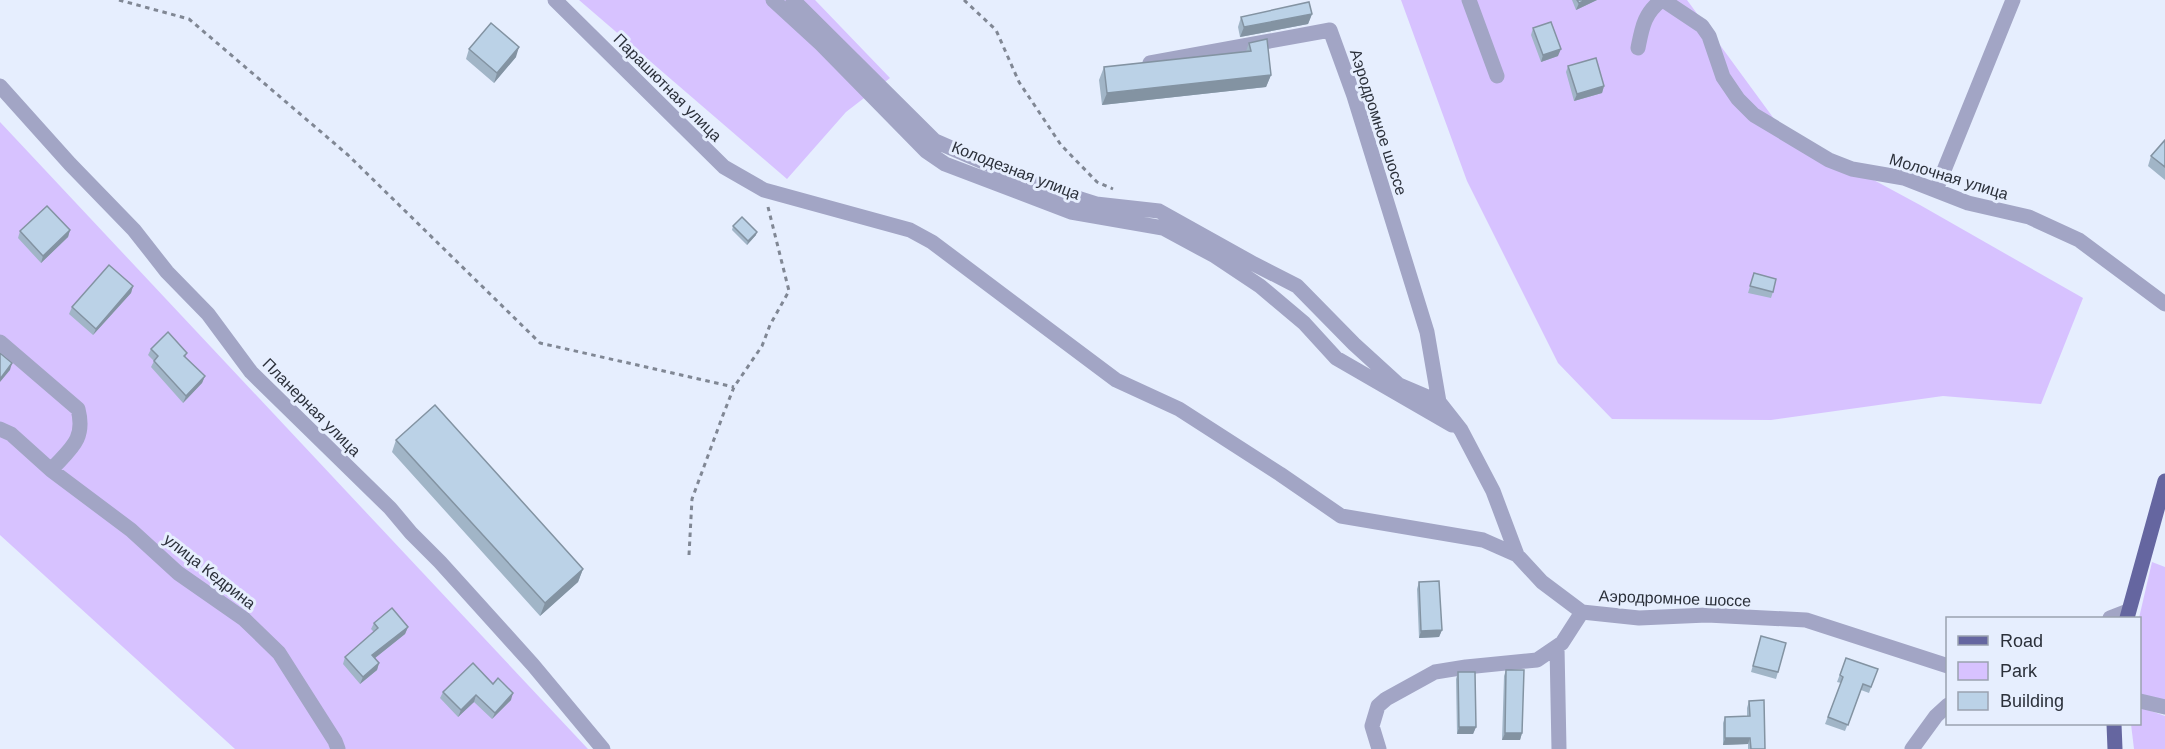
<svg xmlns="http://www.w3.org/2000/svg" width="2165" height="749" font-family="Helvetica,sans-serif">
	<rect width="100%" height="100%" fill="#e6eefe"/>
	<!-- green -->
	<path fill="#d7c2ff" d="M 579,0 L 815,0 L 890,78 L 846,112 L 787,179 Z
		M 1401,0 L 1687,0 L 1783,131 L 1920,205 L 2083,298 L 2041,404 L 1943,396 L 1771,420 L 1612,419 L 1558,363 L 1467,181 Z
		M 0,122 L 588,749 L 235,749 L 0,535 Z
		M 2152,562 L 2165,567 L 2165,702 L 2140,695 L 2139,618 Z
		M 2140,707 L 2165,716 L 2165,749 L 2134,749 L 2131,724 L 2140,724 Z"/>
	<g fill="none" stroke-linecap="round" stroke-linejoin="round">
		<!-- path -->
		<path stroke="#808794" stroke-width="3" stroke-dasharray="4.5 4.5" stroke-linecap="butt" d="M 119,0 L 189,19 L 348,155 L 540,343 L 734,387
			M 964,0 L 996,30 L 1019,82 L 1061,145 L 1097,182 L 1113,189
			M 689,555 L 692,499 L 723,415 L 734,387 L 762,346 L 770,325 L 789,291 L 768,207"/>
		<!-- minor -->
		<path stroke="#a2a5c5" stroke-width="15" d="M 555,0 L 724,167 L 764,190 L 910,230 L 932,242 L 1116,380 L 1179,409 L 1280,474 L 1341,516 L 1483,540 L 1517,555
			M 773,0 L 821,44 L 926,151 L 945,164 L 1071,212 L 1163,228 L 1215,256 L 1260,286 L 1304,323 L 1336,358 L 1452,425
			M 793,0 L 935,141 L 1036,185 L 1096,204 L 1159,211 L 1254,264 L 1297,286 L 1354,344 L 1399,385 L 1439,402
			M 1469,0 L 1497,76
			M 1663,0 L 1702,26 L 1709,36 L 1723,77 L 1738,99 L 1754,115 L 1829,160 L 1852,169 L 1904,178 L 1968,203 L 2029,217 L 2079,240 L 2165,304
			M 1638,48 C 1642,28 1644,13 1662,0
			M 1150,63 L 1330,30 L 1354,96 L 1427,332 L 1439,402 L 1461,430 L 1493,491 L 1517,555 L 1542,582 L 1582,612 L 1639,618 L 1707,615 L 1806,620 L 1948,666
			M 0,86 L 70,164 L 134,230 L 167,272 L 208,314 L 251,372 L 390,508 L 411,533 L 440,562 L 533,665 L 603,749
			M 1936,190 L 2013,0
			M 0,342 L 78,409 C 86,440 70,449 51,470
			M 0,429 L 11,434 L 51,470 L 131,530 L 178,573 L 244,619 L 279,653 L 335,741 L 338,749
			M 2110,618 L 2128,611
			M 1557,647 L 1559,749
			M 2140,701 L 2165,707
			M 1379,749 L 1372,726 L 1378,706 L 1386,699 L 1435,672 L 1466,667 L 1537,660 L 1562,643 L 1582,612
			M 1912,749 L 1936,716 L 1948,705"/>
		<!-- major -->
		<path stroke="#6566a0" stroke-width="15" d="M 2127,618 L 2165,481
			M 2114,724 L 2115,749"/>
	</g>
	<!-- wall -->
	<path fill="#a1b5c7" d="M 1572,0 L 1597,0 L 1576,10 Z
		M 1312,14 L 1308,24 L 1240,37 L 1238,27 L 1241,17 Z
		M 1533,28 L 1558,56 L 1541,62 L 1531,35 Z
		M 1249,43 L 1271,75 L 1266,87 L 1102,105 L 1099,80 L 1104,67 L 1246,51 Z
		M 469,49 L 516,57 L 494,83 L 466,59 Z
		M 1568,66 L 1604,86 L 1602,93 L 1574,101 L 1566,72 Z
		M 2165,140 L 2165,180 L 2148,166 L 2151,156 Z
		M 733,226 L 756,235 L 747,245 L 732,230 Z
		M 70,230 L 68,237 L 41,263 L 18,238 L 20,231 Z
		M 1754,273 L 1773,292 L 1771,298 L 1748,293 Z
		M 133,286 L 131,293 L 93,335 L 69,314 L 72,307 Z
		M 151,349 L 187,353 L 185,358 L 205,376 L 202,383 L 183,403 L 151,367 L 154,361 L 148,355 Z
		M 396,440 L 583,569 L 578,582 L 540,616 L 392,452 Z
		M 1419,582 L 1442,630 L 1439,637 L 1419,638 L 1417,589 Z
		M 374,623 L 408,627 L 405,634 L 375,658 L 379,663 L 377,670 L 360,684 L 343,664 L 345,657 L 374,632 L 371,629 Z
		M 1761,636 L 1778,672 L 1776,679 L 1751,672 Z
		M 1846,658 L 1878,669 L 1869,693 L 1861,690 L 1845,731 L 1825,724 L 1841,683 L 1837,682 Z
		M 1506,670 L 1522,733 L 1520,740 L 1502,740 L 1504,676 Z
		M 1458,672 L 1476,727 L 1473,734 L 1457,734 L 1456,679 Z
		M 493,684 L 511,700 L 492,719 L 474,702 L 458,717 L 440,698 L 443,692 Z
		M 1749,701 L 1765,749 L 1748,749 L 1748,744 L 1723,745 L 1723,723 L 1725,717 L 1747,716 L 1747,708 Z"/>
	<!-- shaded-wall -->
	<path fill="#8393a2" d="M 1586,0 L 1597,0 L 1576,10 L 1579,3 Z
		M 1312,14 L 1308,24 L 1240,37 L 1244,27 Z
		M 519,47 L 516,57 L 494,83 L 497,73 Z
		M 1561,49 L 1558,56 L 1541,62 L 1543,55 Z
		M 1271,75 L 1266,87 L 1102,105 L 1107,93 Z
		M 1604,86 L 1602,93 L 1574,101 L 1577,94 Z
		M 70,230 L 68,237 L 41,263 L 43,256 Z
		M 757,232 L 756,235 L 747,245 L 748,241 Z
		M 133,286 L 131,293 L 93,335 L 96,329 Z
		M 12,363 L 10,370 L 0,382 L 0,379 Z
		M 205,376 L 202,383 L 183,403 L 186,396 Z
		M 583,569 L 578,582 L 540,616 L 545,603 Z
		M 408,627 L 405,634 L 370,662 L 372,655 Z
		M 1442,630 L 1439,637 L 1419,638 L 1421,631 Z
		M 379,663 L 377,670 L 360,684 L 363,677 Z
		M 513,693 L 511,700 L 492,719 L 495,713 Z
		M 476,695 L 474,702 L 458,717 L 461,710 Z
		M 1459,727 L 1476,727 L 1473,734 L 1457,734 Z
		M 1505,733 L 1522,733 L 1520,740 L 1502,740 Z
		M 1725,738 L 1750,738 L 1748,744 L 1723,745 Z"/>
	<!-- building -->
	<path fill="#bbd2e7" stroke="#8393a2" stroke-width="1.5" d="M 1577,0 L 1586,0 L 1579,3 Z
		M 1309,2 L 1312,14 L 1244,27 L 1241,17 Z
		M 1551,22 L 1561,49 L 1543,55 L 1533,28 Z
		M 491,23 L 519,47 L 497,73 L 469,49 Z
		M 1267,39 L 1271,75 L 1107,93 L 1104,67 L 1251,51 L 1249,43 Z
		M 1596,58 L 1604,86 L 1577,94 L 1568,66 Z
		M 2165,140 L 2165,167 L 2151,156 Z
		M 47,206 L 70,230 L 43,256 L 20,231 Z
		M 742,217 L 757,232 L 748,241 L 733,226 Z
		M 109,265 L 133,286 L 96,329 L 72,307 Z
		M 1754,273 L 1776,279 L 1773,292 L 1750,286 Z
		M 168,332 L 187,353 L 184,356 L 205,376 L 186,396 L 154,361 L 158,356 L 151,349 Z
		M 0,353 L 12,363 L 0,379 Z
		M 435,405 L 583,569 L 545,603 L 396,440 Z
		M 1439,581 L 1442,630 L 1421,631 L 1419,582 Z
		M 392,608 L 408,627 L 372,655 L 379,663 L 363,677 L 345,657 L 378,628 L 374,623 Z
		M 1761,636 L 1786,643 L 1778,672 L 1753,666 Z
		M 1846,658 L 1878,669 L 1871,687 L 1863,684 L 1848,725 L 1828,717 L 1843,677 L 1840,675 Z
		M 473,663 L 493,684 L 498,678 L 513,693 L 495,713 L 476,695 L 461,710 L 443,692 Z
		M 1506,670 L 1524,670 L 1522,733 L 1505,733 Z
		M 1458,672 L 1475,672 L 1476,727 L 1459,727 Z
		M 1764,700 L 1765,749 L 1751,749 L 1750,738 L 1725,738 L 1725,717 L 1750,716 L 1749,701 Z"/>
	<g text-anchor="middle" stroke-width="6" stroke-linejoin="round" paint-order="stroke">
		<!-- street labels -->
		<g font-size="16" fill="#2b303a" stroke="#e6eefe">
			<text transform="translate(668 87) rotate(45)" y="6">Парашютная улица</text>
			<text transform="translate(1379 122) rotate(72)" y="6">Аэродромное шоссе</text>
			<text transform="translate(1016 170) rotate(21)" y="6">Колодезная улица</text>
			<text transform="translate(1949 176) rotate(17)" y="6">Молочная улица</text>
			<text transform="translate(312 407) rotate(45)" y="6">Планерная улица</text>
			<text transform="translate(210 571) rotate(38)" y="6">улица Кедрина</text>
			<text transform="translate(1675 598) rotate(2)" y="6">Аэродромное шоссе</text>
		</g>
	</g>
	<!-- legend -->
	<rect x="1946" y="617" width="195" height="108" fill="#e6eefe" stroke="#9ba2b0" stroke-width="1.5"/>
	<rect x="1958" y="636" width="30" height="9" fill="#6566a0" stroke="#9ba2b0" stroke-width="1.5"/>
	<text x="2000" y="647" font-size="18" fill="#2b303a">Road</text>
	<rect x="1958" y="662" width="30" height="18" fill="#d7c2ff" stroke="#9ba2b0" stroke-width="1.5"/>
	<text x="2000" y="677" font-size="18" fill="#2b303a">Park</text>
	<rect x="1958" y="692" width="30" height="18" fill="#bbd2e7" stroke="#9ba2b0" stroke-width="1.5"/>
	<text x="2000" y="707" font-size="18" fill="#2b303a">Building</text>
</svg>
